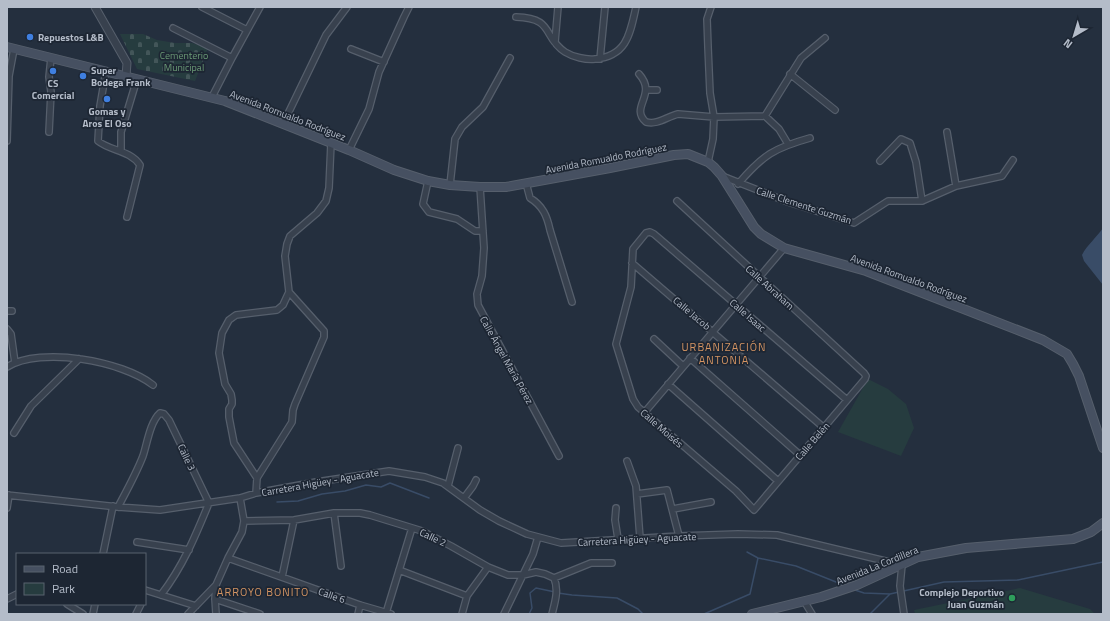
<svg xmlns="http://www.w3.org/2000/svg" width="1110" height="621" font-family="'Titillium Web',sans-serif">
	<defs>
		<pattern id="cemetery-stones" width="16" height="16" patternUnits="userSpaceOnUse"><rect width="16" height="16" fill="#263c3f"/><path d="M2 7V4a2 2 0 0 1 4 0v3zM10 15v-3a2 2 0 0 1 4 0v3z" fill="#435659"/></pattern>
	</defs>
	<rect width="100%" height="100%" fill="#242f3e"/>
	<!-- green -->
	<path fill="#263c3f" d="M 868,379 L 888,389 L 906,404 L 914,428 L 901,456 L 838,432 Z
		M 1020,588 L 1090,609 L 1095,614 L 915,614 L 914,610 Z"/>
	<!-- cemetery -->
	<path fill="url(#cemetery-stones)" d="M 120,34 L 143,34 L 157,40 L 175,43 L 192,43 L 208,48 L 195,81 L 137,69 Z"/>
	<!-- water -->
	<path fill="#394c67" d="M 1103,228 L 1103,285 L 1084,261 L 1082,255 C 1087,245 1097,237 1103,228 Z"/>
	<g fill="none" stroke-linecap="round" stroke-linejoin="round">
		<!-- stream -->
		<path stroke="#394c67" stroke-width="1.5" d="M 277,502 L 298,501 L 322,494 L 345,491 L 366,485 L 381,487 L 390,483 L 429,498
			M 747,552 L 758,558 L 796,566 L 846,586
			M 855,590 L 864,593 L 890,594 L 944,582 L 1018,580 L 1103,562
			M 558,593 L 572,595 L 617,598 L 638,609 L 643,614
			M 529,614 L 532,608 L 530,593 L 536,588 L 555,592
			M 704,614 L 750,594 L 758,558
			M 870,614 L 890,594"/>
		<!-- minor casing -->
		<g stroke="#565f6c" stroke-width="8">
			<path id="minor" d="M 202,7 L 247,30
				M 516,17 C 555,18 542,37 565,52 C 573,57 586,60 595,59 C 627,56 630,34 636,7
				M 173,28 L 232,58 L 260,7
				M 555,42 L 558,7
				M 351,49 L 384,62
				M 600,59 L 605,7
				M 106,71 L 100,106 L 98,141 C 110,151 130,150 140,165 L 127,217
				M 639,74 C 658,95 629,107 646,122 C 658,125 666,117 678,114 L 714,117 L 765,116 L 779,129 L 788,144
				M 790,74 L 835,110
				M 647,90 L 657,90
				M 212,97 L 232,58
				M 765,116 L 801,58 L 825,38
				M 283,124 L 326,35 L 347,7
				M 49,132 L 51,92 L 49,77 L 51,58
				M 947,132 L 956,186
				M 7,141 L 9,76 L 14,49
				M 349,150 L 369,109 L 379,72 L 404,17 L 409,7
				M 121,151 L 121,132 L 137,79
				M 880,161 L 901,139 L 910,143 L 916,162 L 922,201
				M 708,162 L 713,139 L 714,117 L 710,93 L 708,47 L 707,19 L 711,7
				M 722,176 L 788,202 L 854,223 L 888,201 L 922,201 L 956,186 L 1002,176 L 1013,160
				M 428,181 L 423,204 L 429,212 L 457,219 L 475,231 L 483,231
				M 526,183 L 530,198 C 543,206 547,216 550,230 L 572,302
				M 738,184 C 763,155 774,148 810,138
				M 450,185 L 455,139 L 462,127 L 483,107 L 510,58
				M 480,187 L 484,248 L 482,276 L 477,294 L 478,305 L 559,456
				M 677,201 L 864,373 L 866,376 L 865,379 L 754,510 L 736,491 L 638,407 L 633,399 L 616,344 L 631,287 L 633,249 L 646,233 L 650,232 L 654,234 L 847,400
				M 632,263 L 823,427
				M 7,311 L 12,311
				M 7,329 L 11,334 L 15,363
				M 654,339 L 683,366
				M 690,358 L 800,455
				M 7,367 C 41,346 123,361 153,385
				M 668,384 L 778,481
				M 644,413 L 784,248
				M 14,433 L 31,406 L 79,359
				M 627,461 L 636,486 L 640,538
				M 257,478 L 292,422 L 293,410 L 295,404 L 324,337 L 324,331 L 289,292 L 285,256 L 287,244 L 290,236 L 317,213 L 326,201 L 329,188 L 331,143
				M 448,486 L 458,448
				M 256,493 L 257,478 L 234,443 L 229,417 L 229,409 L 232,404 L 232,400 L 231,394 L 225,384 L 219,353 L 222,333 L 229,320 L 236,315 L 277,310 L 283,305 L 289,292
				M 637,494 L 667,490 L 679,536
				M 7,495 L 118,507 L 160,510 L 240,498 L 256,493 L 316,482 L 389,471 L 425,477 L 443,483 L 480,510 L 499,521 L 527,534 L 561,543 L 679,536 L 738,534 L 777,535 L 902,565 L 900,586 L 904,614
				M 464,498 L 473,486 L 476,480
				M 118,507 C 127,490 136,474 143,456 C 147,444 150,422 160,413 L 164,414 L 169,420 L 209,503 C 195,537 183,566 161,595
				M 7,508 L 9,495
				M 616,508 L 615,520 L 618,539
				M 673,509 L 711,502
				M 334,513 L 341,566
				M 244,521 L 294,520 L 334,513 L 360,513 L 370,515 L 422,531 L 451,546 L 488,567 L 508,575 L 523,575 L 536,572 L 545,574 L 554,578 L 591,563 L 612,563
				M 137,542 L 189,550
				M 103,554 L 113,506
				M 228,558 L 360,605 L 391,614
				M 399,570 L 467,596
				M 282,577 L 294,520
				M 145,590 L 196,606
				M 7,599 L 17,594
				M 215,599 L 260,614
				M 804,601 L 812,614
				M 67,604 L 83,614
				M 386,613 L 412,528
				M 93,614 L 95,604
				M 136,614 L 141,604
				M 188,614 L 216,585
				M 216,614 L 215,599 L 216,585 L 228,558 L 242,532 L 244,521 L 240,498
				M 358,614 L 360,605
				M 462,614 L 467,596 L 488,567
				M 504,614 L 533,554 L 538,537
				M 552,614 C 555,602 559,590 554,578"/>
		</g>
		<!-- tertiary casing -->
		<g stroke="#565f6c" stroke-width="9">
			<path id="tertiary" d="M 95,7 L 127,63 L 126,76"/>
		</g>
		<!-- secondary casing -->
		<g stroke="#565f6c" stroke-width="10">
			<path id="secondary" d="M 7,47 L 225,101 L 349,150 L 394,170 L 428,181 L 450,185 L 480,187 L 506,187 L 610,168 L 674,155 L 688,154 L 708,162 L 714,167 L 722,176 L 754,227 L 761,234 L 784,248 L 866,271 L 1043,340 L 1067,354 L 1073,364 L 1079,376 L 1103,448
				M 752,614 L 821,597 L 857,585 L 918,557 L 966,548 L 1073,539 L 1091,532 L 1103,523"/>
		</g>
		<!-- minor -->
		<use href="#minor" stroke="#38414e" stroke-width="5.5"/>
		<!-- tertiary -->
		<use href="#tertiary" stroke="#38414e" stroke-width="7"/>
		<!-- secondary -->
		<use href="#secondary" stroke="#465061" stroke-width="8"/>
	</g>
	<!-- markers -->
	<g fill="#3f7fe0" stroke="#1d2633" stroke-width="1.5">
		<circle cx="30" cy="37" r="4"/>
		<circle cx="53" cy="71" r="4"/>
		<circle cx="83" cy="76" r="4"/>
		<circle cx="107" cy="99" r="4"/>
	</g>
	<circle fill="#2e9e5b" stroke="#1d2633" stroke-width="1.5" cx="1012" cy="598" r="4"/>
	<g text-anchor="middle" stroke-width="3.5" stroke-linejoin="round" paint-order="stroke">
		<!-- poi labels -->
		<g font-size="10" font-weight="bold" fill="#b4bcc9" stroke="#1d2633" text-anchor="start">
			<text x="38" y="41">Repuestos L&amp;B</text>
			<text x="91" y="74">Super<tspan x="91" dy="12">Bodega Frank</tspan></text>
			<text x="53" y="87" text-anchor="middle">CS<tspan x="53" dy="12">Comercial</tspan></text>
			<text x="107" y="115" text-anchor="middle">Gomas y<tspan x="107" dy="12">Aros El Oso</tspan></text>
			<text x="1004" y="596" text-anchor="end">Complejo Deportivo<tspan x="1004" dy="12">Juan Guzmán</tspan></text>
		</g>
		<!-- park labels -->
		<g font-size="10" fill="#6b9a76" stroke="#1d2633">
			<text x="184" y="59">Cementerio<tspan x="184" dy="12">Municipal</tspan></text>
		</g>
		<!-- street labels -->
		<g font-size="10" fill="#b4bcc9" stroke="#1d2633">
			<text transform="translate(288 115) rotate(21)" y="4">Avenida Romualdo Rodríguez</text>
			<text transform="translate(606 158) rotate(-11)" y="4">Avenida Romualdo Rodríguez</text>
			<text transform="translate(804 205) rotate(18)" y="4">Calle Clemente Guzmán</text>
			<text transform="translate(909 278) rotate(20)" y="4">Avenida Romualdo Rodríguez</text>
			<text transform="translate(770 287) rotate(42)" y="4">Calle Abraham</text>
			<text transform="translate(692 313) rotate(40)" y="4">Calle Jacob</text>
			<text transform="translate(748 315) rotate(41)" y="4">Calle Isaac</text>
			<text transform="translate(507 360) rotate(61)" y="4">Calle Ángel María Pérez</text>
			<text transform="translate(662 428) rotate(41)" y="4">Calle Moisés</text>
			<text transform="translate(812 441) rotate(-49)" y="4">Calle Belén</text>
			<text transform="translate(187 457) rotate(65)" y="4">Calle 3</text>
			<text transform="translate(320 482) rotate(-10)" y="4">Carretera Higüey - Aguacate</text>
			<text transform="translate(433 537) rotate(25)" y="4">Calle 2</text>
			<text transform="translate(637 539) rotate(-3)" y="4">Carretera Higüey - Aguacate</text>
			<text transform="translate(877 565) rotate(-22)" y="4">Avenida La Cordillera</text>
			<text transform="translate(332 595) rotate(19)" y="4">Calle 6</text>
		</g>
		<!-- neighbourhood labels -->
		<g font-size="11" letter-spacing="1" fill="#d59563" stroke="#1d2633">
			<text x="724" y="351">URBANIZACIÓN<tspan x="724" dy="13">ANTONIA</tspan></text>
			<text x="263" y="596">ARROYO BONITO</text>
		</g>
	</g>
	<!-- border -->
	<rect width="1110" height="621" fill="none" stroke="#b4bcc9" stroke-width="16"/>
	<!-- legend -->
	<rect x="16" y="553" width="130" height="52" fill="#1d2633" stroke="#59626f"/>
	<rect x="24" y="566" width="20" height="6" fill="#465061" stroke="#59626f"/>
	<text x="52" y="573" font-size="12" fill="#b4bcc9">Road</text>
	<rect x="24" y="583" width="20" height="12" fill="#263c3f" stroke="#59626f"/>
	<text x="52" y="593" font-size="12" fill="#b4bcc9">Park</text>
	<!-- north arrow -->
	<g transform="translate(1074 36) rotate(218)" stroke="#1d2633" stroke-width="3" paint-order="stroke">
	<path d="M0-3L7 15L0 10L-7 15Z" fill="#b4bcc9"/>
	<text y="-6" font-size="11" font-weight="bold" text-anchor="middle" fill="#b4bcc9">N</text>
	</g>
</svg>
